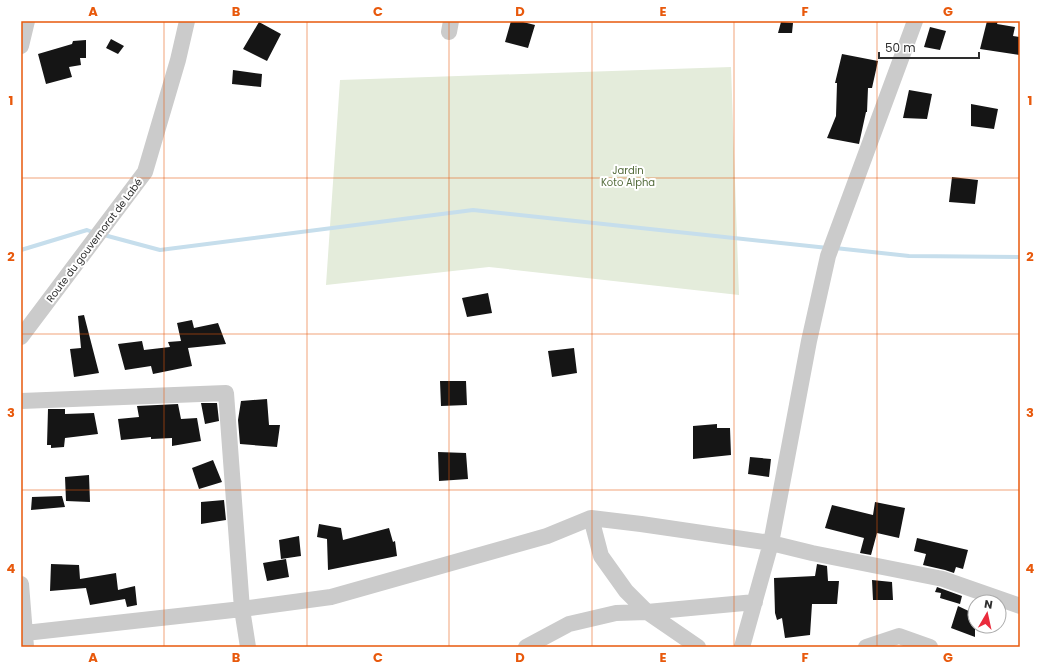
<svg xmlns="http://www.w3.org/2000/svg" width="1041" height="668" font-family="Poppins,sans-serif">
	<rect width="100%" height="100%" fill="#fff"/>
	<!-- green -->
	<path fill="#e4ecdb" d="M 731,67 L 739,295 L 489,267 L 326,285 L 340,80 Z"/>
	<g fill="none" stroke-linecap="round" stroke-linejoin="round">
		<!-- stream -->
		<path stroke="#c6deec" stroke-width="4" d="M 104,235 L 160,250 L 473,210 L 828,248
			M 835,248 L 909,256 L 1020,257
			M 21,250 L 87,230 L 95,233"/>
	</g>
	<!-- building -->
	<path fill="#151515" d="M 511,21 L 519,21 L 535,25 L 528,48 L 505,42 Z
		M 987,21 L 998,21 L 997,24 L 1015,27 L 1013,36 L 1020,37 L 1020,55 L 980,49 Z
		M 259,22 L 281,34 L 267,61 L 243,49 Z
		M 781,22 L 793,23 L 792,33 L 778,33 Z
		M 930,27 L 946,31 L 940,50 L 924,47 Z
		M 111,39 L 124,46 L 118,54 L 106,48 Z
		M 86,40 L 86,58 L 80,58 L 81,65 L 69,67 L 72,77 L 46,84 L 38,54 L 72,44 L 73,41 Z
		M 842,54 L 878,61 L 872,88 L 868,88 L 867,112 L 866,112 L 859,144 L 827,138 L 836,116 L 837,83 L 835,83 Z
		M 233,70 L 262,74 L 261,87 L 232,84 Z
		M 909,90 L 932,94 L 927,119 L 903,118 Z
		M 971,104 L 998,109 L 994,129 L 971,126 Z
		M 952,177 L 978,180 L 975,204 L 949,202 Z
		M 488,293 L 492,313 L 467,317 L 462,298 Z
		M 84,315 L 99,373 L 74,377 L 70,349 L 81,348 L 78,316 Z
		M 192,320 L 194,328 L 218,323 L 226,344 L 188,348 L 192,366 L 153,374 L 151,366 L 125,370 L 118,344 L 142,341 L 144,350 L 170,347 L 168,342 L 181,341 L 177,323 Z
		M 574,348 L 577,373 L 552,377 L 548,351 Z
		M 440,381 L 466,381 L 467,405 L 441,406 Z
		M 267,399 L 269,425 L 280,425 L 277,447 L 240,444 L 238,420 L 241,401 Z
		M 201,403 L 217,403 L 219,421 L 205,424 Z
		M 178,404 L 181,419 L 197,418 L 201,441 L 172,446 L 172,438 L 151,439 L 151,437 L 121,440 L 118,419 L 139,417 L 137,406 Z
		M 48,409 L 65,409 L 65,414 L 94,413 L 98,434 L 65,438 L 64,447 L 51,448 L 51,445 L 47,445 Z
		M 717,424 L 717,428 L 730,428 L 731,455 L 693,459 L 693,426 Z
		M 438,452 L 466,453 L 468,479 L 439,481 Z
		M 750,457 L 771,459 L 769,477 L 748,474 Z
		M 213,460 L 222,482 L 199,489 L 192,468 Z
		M 89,475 L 90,502 L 66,501 L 65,477 Z
		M 62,496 L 65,507 L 31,510 L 32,497 Z
		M 224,500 L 226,520 L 201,524 L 201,502 Z
		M 875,502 L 905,508 L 899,538 L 877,533 L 871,555 L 860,553 L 864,538 L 825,528 L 832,505 L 873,515 Z
		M 319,524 L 341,528 L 343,540 L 389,528 L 393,542 L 395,541 L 397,556 L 328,570 L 327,539 L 317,537 Z
		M 299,536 L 301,556 L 281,559 L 279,540 Z
		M 917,538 L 968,550 L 963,569 L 956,567 L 954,573 L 945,570 L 923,565 L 926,554 L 914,551 Z
		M 286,559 L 289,577 L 267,581 L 263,563 Z
		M 51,564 L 79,565 L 80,579 L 116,573 L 118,590 L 135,586 L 137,605 L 127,607 L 125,599 L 90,605 L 86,588 L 50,591 Z
		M 817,564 L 827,566 L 828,581 L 839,581 L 837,604 L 812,604 L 810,635 L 785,638 L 782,618 L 777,620 L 775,613 L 774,578 L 815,576 Z
		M 872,580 L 892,582 L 893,600 L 873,600 Z
		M 937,587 L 962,596 L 960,604 L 940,598 L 941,593 L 935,592 Z
		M 958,606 L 975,614 L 975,637 L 951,628 Z"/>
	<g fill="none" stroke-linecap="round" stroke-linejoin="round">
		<!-- minor -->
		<path stroke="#cbcbcb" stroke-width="16" d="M 449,32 L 451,21
			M 21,46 L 27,21
			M 21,337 L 145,172 L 178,60 L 187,21
			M 21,401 L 226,393 L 242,609 L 248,647
			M 591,518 L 601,556 L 626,591 L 647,612 L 698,647
			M 21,584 L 26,647
			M 25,633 L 242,609 L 331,597 L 547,536 L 591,518 L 641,524 L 771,543 L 812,553 L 943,579 L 1020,606
			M 526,647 L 569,624 L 616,613 L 647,612 L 755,602
			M 742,647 L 771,543 L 809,341 L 828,256 L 915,21
			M 866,647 L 899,636 L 930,647"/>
	</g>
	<!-- grid -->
	<path fill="none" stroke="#e8590c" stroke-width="1" stroke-opacity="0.55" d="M 164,21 L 164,647M 307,21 L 307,647M 449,21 L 449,647M 592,21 L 592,647M 734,21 L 734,647M 877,21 L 877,647M 21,178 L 1020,178M 21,334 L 1020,334M 21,490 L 1020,490"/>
	<g text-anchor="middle" stroke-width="4" stroke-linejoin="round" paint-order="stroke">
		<!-- park labels -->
		<g font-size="10" fill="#526a3a" stroke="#fff">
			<text x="628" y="174">Jardin<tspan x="628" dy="12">Koto Alpha</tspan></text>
		</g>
		<!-- street labels -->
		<g font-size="10" fill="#2e2e2e" stroke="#fff">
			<text transform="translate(94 240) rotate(-53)" y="4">Route du gouvernorat de Labé</text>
		</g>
	</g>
	<!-- border -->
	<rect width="1041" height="668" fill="none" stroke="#ffffff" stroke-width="44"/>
	<!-- north arrow -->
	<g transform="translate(987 614) rotate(9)"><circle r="19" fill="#ffffff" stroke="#ababab"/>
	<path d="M0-3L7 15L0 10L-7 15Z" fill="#ea2b3c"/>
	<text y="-6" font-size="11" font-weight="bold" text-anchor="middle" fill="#2e2e2e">N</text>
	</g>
	<!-- scale -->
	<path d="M879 52v6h100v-6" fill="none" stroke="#2e2e2e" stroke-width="2"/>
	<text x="885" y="52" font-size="12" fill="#2e2e2e" stroke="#ffffff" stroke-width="3" paint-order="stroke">50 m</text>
	<rect x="22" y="22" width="997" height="624" fill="none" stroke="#e8590c" stroke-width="1.5"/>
	<g font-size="13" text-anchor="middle" font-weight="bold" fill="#e8590c">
		<text x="93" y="16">A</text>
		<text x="236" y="16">B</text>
		<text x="378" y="16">C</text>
		<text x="520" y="16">D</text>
		<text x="663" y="16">E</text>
		<text x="805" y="16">F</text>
		<text x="948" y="16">G</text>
		<text x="11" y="105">1</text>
		<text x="1030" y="105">1</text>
		<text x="11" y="261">2</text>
		<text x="1030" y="261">2</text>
		<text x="11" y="417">3</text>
		<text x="1030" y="417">3</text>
		<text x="11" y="573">4</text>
		<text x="1030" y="573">4</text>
		<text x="93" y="662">A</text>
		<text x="236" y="662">B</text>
		<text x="378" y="662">C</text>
		<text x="520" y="662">D</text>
		<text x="663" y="662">E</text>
		<text x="805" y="662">F</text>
		<text x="948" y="662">G</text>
	</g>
</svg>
